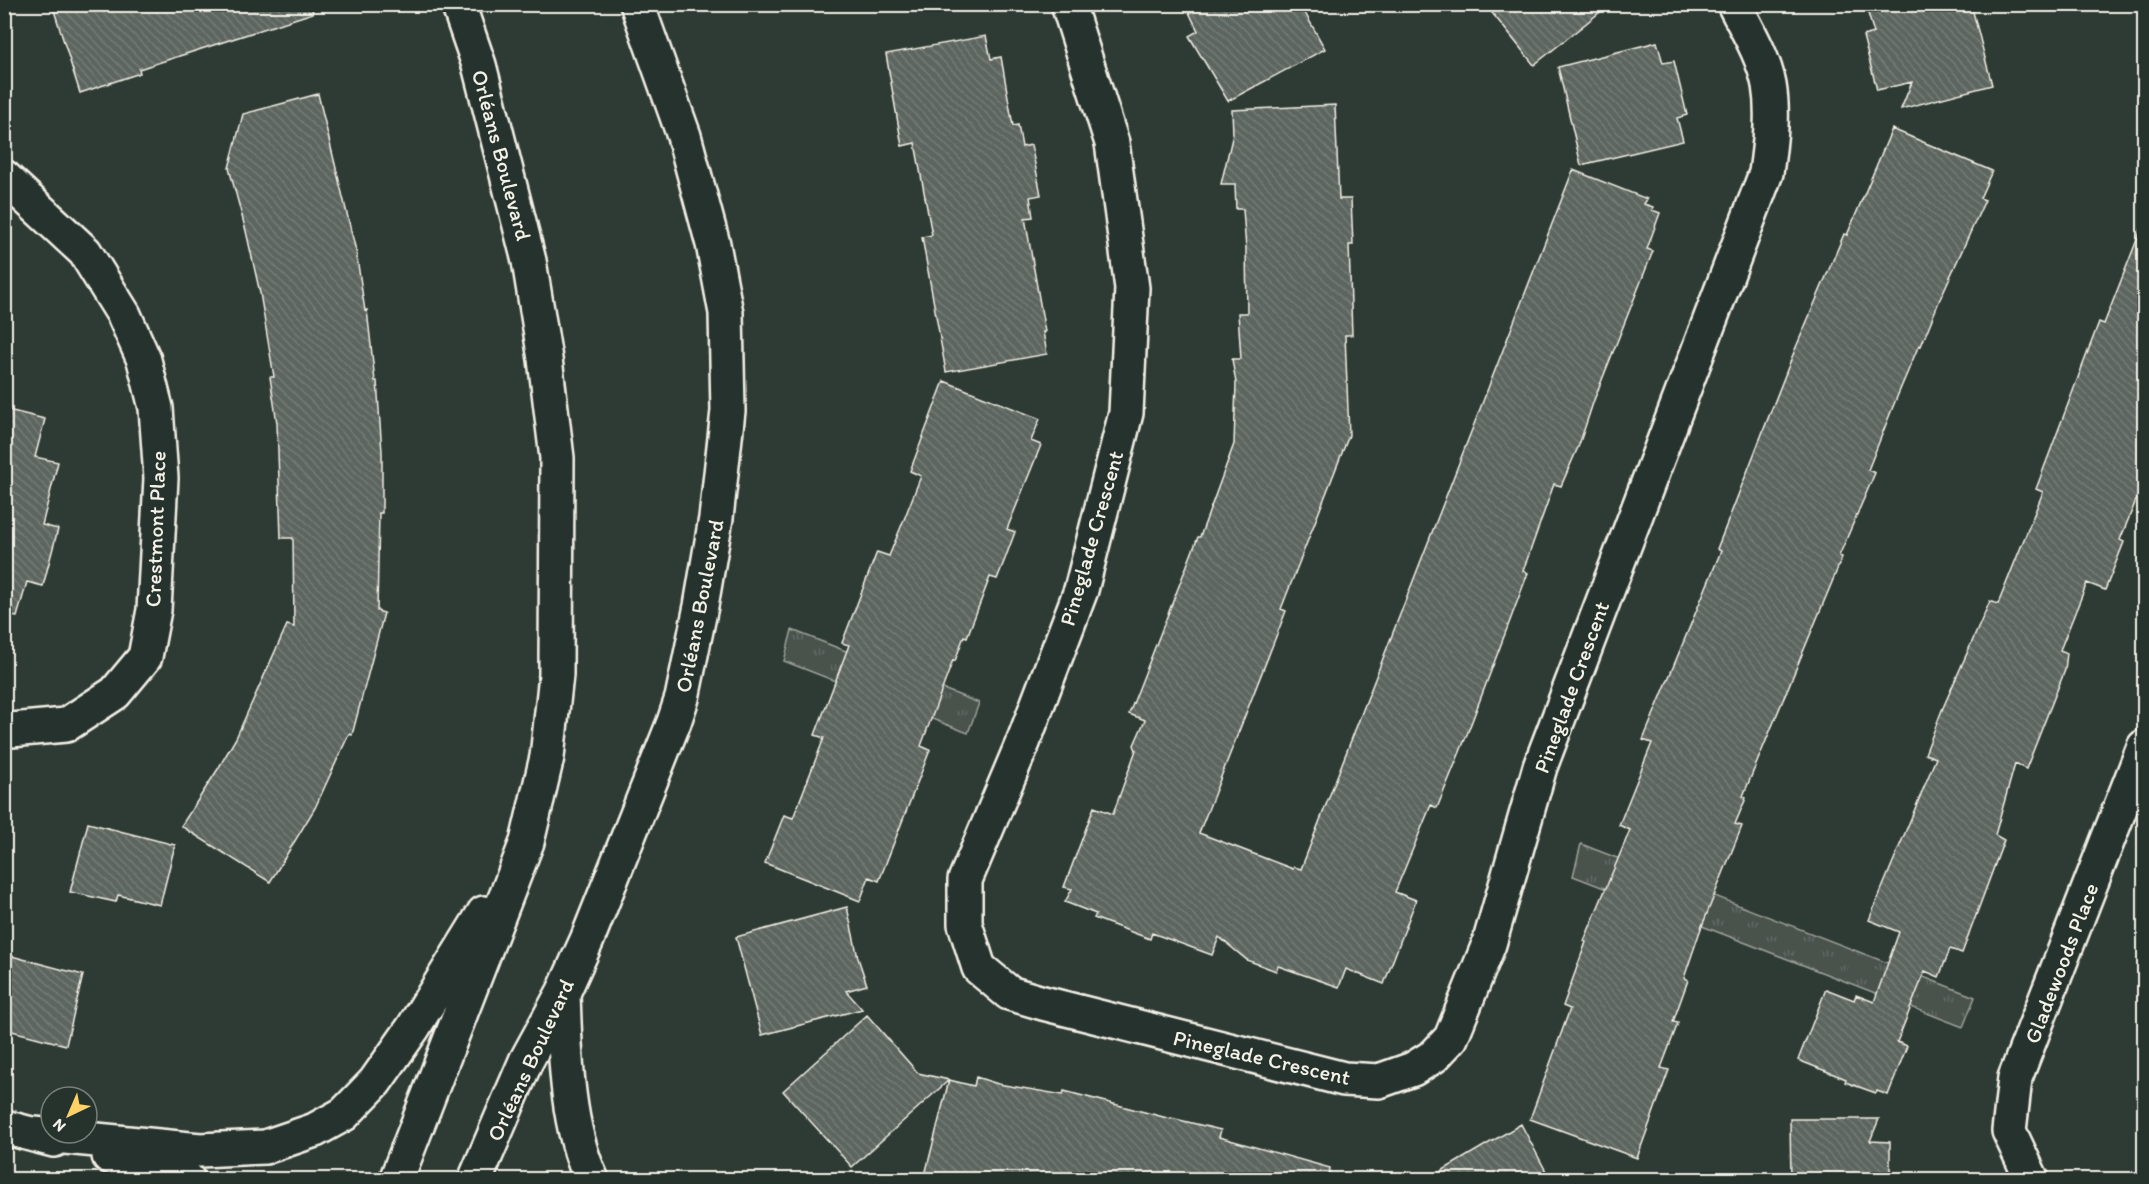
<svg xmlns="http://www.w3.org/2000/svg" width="2149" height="1184" font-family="Itim,sans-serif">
	<defs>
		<pattern id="grass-tufts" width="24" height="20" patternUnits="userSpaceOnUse" patternTransform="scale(1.5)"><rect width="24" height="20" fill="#48524c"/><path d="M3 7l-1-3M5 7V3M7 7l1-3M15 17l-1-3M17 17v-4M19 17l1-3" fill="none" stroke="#636b66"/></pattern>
		<pattern id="building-back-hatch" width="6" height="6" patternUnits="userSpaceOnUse" patternTransform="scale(1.5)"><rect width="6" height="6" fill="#5c655e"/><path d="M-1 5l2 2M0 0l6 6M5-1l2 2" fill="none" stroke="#747c75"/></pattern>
	</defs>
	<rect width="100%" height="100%" fill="#2e3b34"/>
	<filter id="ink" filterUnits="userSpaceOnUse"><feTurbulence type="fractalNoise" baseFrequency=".0167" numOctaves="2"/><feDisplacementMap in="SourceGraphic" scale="12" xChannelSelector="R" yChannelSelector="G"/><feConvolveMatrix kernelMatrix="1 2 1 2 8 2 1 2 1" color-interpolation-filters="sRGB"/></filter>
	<g filter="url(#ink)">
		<!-- grass -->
		<path fill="url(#grass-tufts)" stroke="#9ea29a" stroke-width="1.5" d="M 792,630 L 979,703 L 968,733 L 784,661 Z
			M 1581,844 L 1975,997 L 1963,1027 L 1573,876 Z"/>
		<!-- building -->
		<path fill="url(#building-back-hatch)" stroke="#f4f1e8" stroke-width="1.5" d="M 52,4 L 73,4 L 80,7 L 89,4 L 311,4 L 313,13 L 139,69 L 140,73 L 80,93 Z
			M 1185,4 L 1300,4 L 1325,49 L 1228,101 L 1189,36 L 1198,31 Z
			M 1485,4 L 1610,4 L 1534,65 Z
			M 1891,4 L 1971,4 L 1992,85 L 1901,109 L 1912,82 L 1877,90 L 1863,36 L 1874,33 L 1867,10 Z
			M 986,36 L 991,59 L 1001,57 L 1013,126 L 1018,125 L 1022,147 L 1031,145 L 1036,169 L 1041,195 L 1030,197 L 1033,217 L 1025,218 L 1045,332 L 1043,332 L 1047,354 L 946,372 L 922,237 L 932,235 L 915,143 L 902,146 L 886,54 Z
			M 1657,42 L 1663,63 L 1674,61 L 1687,115 L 1677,118 L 1683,141 L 1581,165 L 1558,67 Z
			M 318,94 L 356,251 L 365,311 L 367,310 L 375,381 L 377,381 L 382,452 L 382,513 L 379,513 L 377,611 L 384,613 L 352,735 L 349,734 L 315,808 L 270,882 L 181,826 L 218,769 L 236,738 L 287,625 L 294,627 L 293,538 L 281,538 L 277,423 L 270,377 L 274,377 L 260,293 L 246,231 L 229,168 L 243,114 Z
			M 1335,105 L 1339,199 L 1351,199 L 1353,245 L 1349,245 L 1352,335 L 1345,335 L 1349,435 L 1281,609 L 1286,611 L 1199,833 L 1293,869 L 1294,867 L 1301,869 L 1573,170 L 1647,199 L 1644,204 L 1653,207 L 1652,210 L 1660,213 L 1647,249 L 1653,251 L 1594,400 L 1579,445 L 1561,486 L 1554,484 L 1523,571 L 1528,573 L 1466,737 L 1437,808 L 1431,805 L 1395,892 L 1416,900 L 1384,984 L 1346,969 L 1339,987 L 1278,966 L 1276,971 L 1247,960 L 1219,937 L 1212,955 L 1152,933 L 1150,939 L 1094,918 L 1096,914 L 1065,902 L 1072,889 L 1064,887 L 1094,807 L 1113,814 L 1136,750 L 1134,745 L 1145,720 L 1129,714 L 1198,537 L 1200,537 L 1234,444 L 1236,383 L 1232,359 L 1241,359 L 1238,313 L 1247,313 L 1246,249 L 1243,209 L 1236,209 L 1235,184 L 1221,184 L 1233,134 L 1232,110 Z
			M 1892,129 L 1992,171 L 1980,198 L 1985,200 L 1940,299 L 1921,346 L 1919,345 L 1894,404 L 1868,470 L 1875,473 L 1839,556 L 1842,557 L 1835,575 L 1743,796 L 1746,798 L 1735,824 L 1742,826 L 1700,931 L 1684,978 L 1688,980 L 1673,1022 L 1678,1023 L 1661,1068 L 1669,1070 L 1637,1158 L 1530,1119 L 1570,1009 L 1563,1006 L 1586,942 L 1584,941 L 1630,830 L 1619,825 L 1652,743 L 1643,740 L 1721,551 L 1717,549 L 1794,352 L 1844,234 L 1847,235 Z
			M 2142,227 L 2145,227 L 2145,478 L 2120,540 L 2124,542 L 2105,590 L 2087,583 L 2060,650 L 2067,653 L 2065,670 L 2026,769 L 2015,764 L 1995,835 L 2004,840 L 1962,953 L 1950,949 L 1939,977 L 1925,971 L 1897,1042 L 1907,1046 L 1888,1095 L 1877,1091 L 1876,1093 L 1845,1082 L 1846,1079 L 1798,1060 L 1826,989 L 1854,1000 L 1856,995 L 1874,1002 L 1899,932 L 1869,920 L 1936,758 L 1925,754 L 1942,710 L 1990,601 L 1998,604 L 2043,492 L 2036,489 L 2099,322 L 2104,324 Z
			M 944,381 L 1040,419 L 1031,441 L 1041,445 L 1007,529 L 1015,532 L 1005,559 L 997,579 L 990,577 L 967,637 L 964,636 L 955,661 L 953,660 L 921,746 L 930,750 L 879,881 L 869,877 L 860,901 L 765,863 L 784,815 L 793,818 L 824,738 L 815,735 L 849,645 L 842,643 L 877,552 L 889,556 L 905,517 L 921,476 L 910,471 Z
			M 4,409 L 45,419 L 35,457 L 58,462 L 42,525 L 58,529 L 50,559 L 43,586 L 27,582 L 17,617 L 4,615 Z
			M 88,823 L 175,845 L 160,905 L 118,895 L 116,902 L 70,892 Z
			M 847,907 L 858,958 L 867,985 L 846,991 L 862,1009 L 762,1035 L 736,937 Z
			M 4,954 L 83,975 L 66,1045 L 4,1029 Z
			M 867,1015 L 918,1073 L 949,1080 L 852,1167 L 783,1091 Z
			M 976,1077 L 998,1084 L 1063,1095 L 1064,1091 L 1171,1119 L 1171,1118 L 1221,1130 L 1219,1137 L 1330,1168 L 1328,1179 L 924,1179 L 949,1080 L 974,1086 Z
			M 1790,1119 L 1879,1119 L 1870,1141 L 1890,1142 L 1890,1179 L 1791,1179 Z
			M 1521,1124 L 1550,1179 L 1428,1179 Z"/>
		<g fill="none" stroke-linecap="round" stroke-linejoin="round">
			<!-- minor casing -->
			<g stroke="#f4f1e8" stroke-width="38">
				<path id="minor" d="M 1068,4 L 1112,143 L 1132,288 L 1126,413 L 1081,590 L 1024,740 L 965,880 L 965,924 L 979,968 L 1009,993 L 1043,1003 L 1344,1079 L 1379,1081 L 1413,1069 L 1434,1056 L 1451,1038 L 1489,944 L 1540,767 L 1766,173 C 1770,144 1774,114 1769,85 C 1764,58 1747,29 1734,4
					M 4,177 L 85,252 L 124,315 L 144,360 L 156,408 L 161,478 L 154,610 L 145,657 L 115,693 L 66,725 L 11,730 L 4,729
					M 2032,1180 L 2009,1131 L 2015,1078 L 2144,747"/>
			</g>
			<!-- major casing -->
			<g stroke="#f4f1e8" stroke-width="38">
				<path id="major" d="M 563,993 C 565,1052 566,1126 592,1180
					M 4,1127 L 54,1140
					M 34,1134 L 200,1150 L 265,1147 L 315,1130 L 344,1114 L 375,1082 L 413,1028 L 484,913
					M 109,1156 L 188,1180
					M 396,1180 L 527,842 L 547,757 L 556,675 L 557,458 L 545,359 L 529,261 L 479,65 L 458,4
					M 475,1180 L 526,1061 L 563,993 L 587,940 L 674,722 L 682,698 L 701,606 L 716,518 L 728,411 L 726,313 L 713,244 L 684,136 L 637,4"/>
			</g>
			<!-- minor -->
			<use href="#minor" stroke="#26332d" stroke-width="33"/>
			<!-- major -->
			<use href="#major" stroke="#26332d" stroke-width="33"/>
		</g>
	</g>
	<g text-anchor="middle" stroke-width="4.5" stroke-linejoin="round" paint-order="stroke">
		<!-- street labels -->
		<g font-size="22" fill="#f4f1e8" stroke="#26332d">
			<text transform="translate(502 155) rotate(75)" y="8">Orléans Boulevard</text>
			<text transform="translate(155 529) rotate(-88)" y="8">Crestmont Place</text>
			<text transform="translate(1091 538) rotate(-74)" y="8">Pineglade Crescent</text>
			<text transform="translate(699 606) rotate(-79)" y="8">Orléans Boulevard</text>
			<text transform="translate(1571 687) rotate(-70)" y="8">Pineglade Crescent</text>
			<text transform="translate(2061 963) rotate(-69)" y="8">Gladewoods Place</text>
			<text transform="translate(1262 1057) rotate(13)" y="8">Pineglade Crescent</text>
			<text transform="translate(530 1060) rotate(-65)" y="8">Orléans Boulevard</text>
		</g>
	</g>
	<!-- margin -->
	<rect width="2149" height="1184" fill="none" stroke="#26332d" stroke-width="24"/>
	<rect x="12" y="12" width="2125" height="1160" fill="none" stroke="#f4f1e8" stroke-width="2" filter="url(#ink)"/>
	<!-- north arrow -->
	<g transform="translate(69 1115) rotate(224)"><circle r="28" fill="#26332d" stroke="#787f78" stroke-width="1.5"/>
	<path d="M0-4.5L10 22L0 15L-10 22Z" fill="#ffd166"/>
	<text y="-9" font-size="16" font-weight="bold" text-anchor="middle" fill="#f4f1e8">N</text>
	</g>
</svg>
